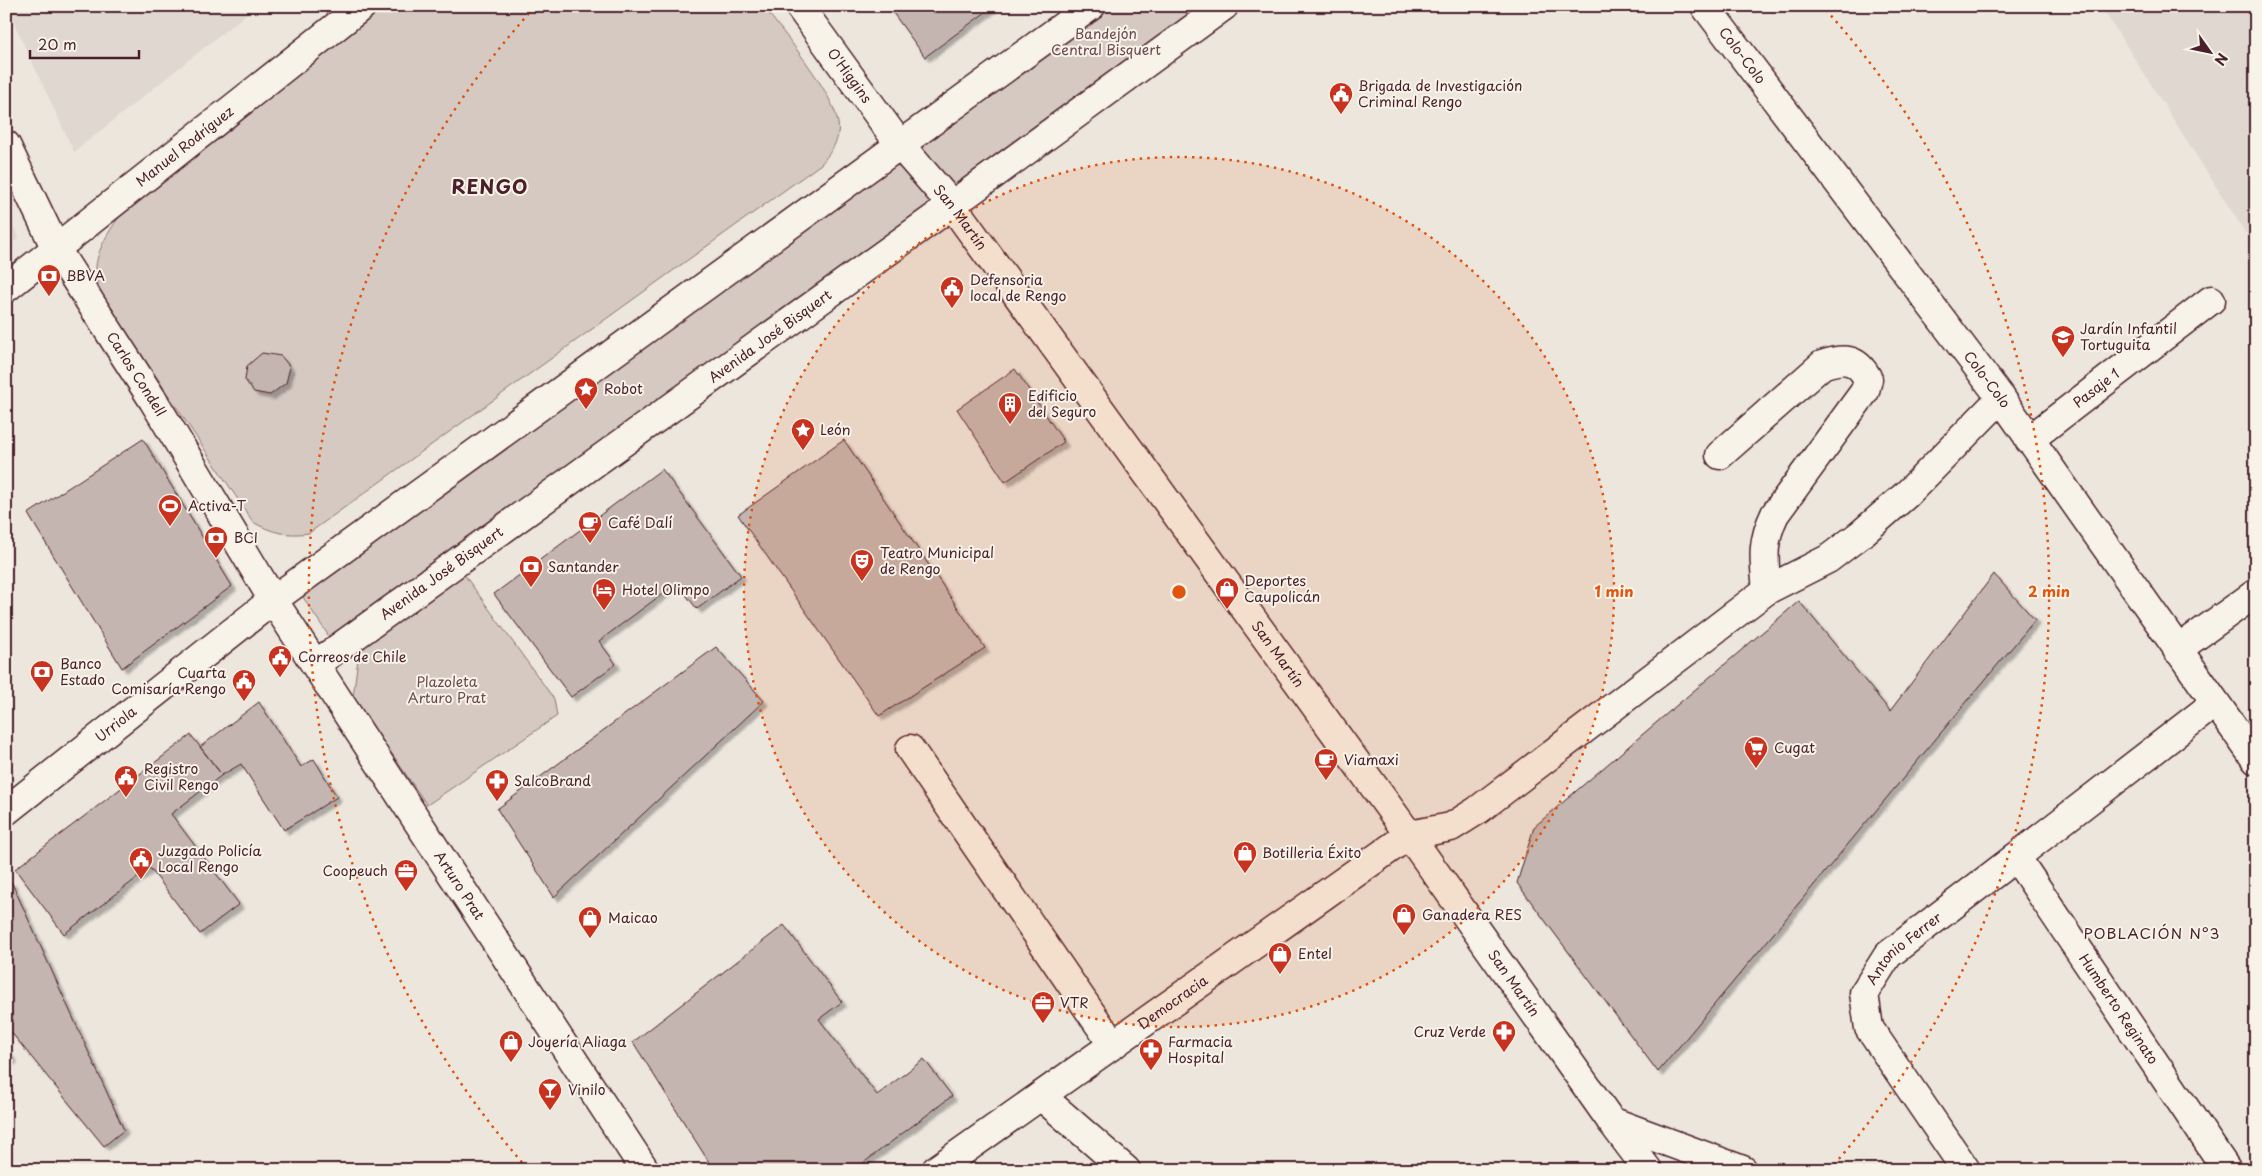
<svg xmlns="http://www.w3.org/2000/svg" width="2262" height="1176" font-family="'Playpen Sans',sans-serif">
	<defs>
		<filter id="shadow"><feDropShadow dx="4.5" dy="4.5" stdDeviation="1" flood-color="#0004"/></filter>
	</defs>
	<rect width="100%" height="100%" fill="#ece6dd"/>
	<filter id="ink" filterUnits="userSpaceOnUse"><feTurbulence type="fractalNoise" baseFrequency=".02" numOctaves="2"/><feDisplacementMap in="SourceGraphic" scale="10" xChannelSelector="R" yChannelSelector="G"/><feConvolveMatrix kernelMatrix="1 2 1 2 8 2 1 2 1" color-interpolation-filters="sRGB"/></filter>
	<g filter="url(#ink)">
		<!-- built -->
		<path fill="#e0d7d0" d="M 6,6 L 256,6 L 74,152 Z
			M 2101,6 L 2256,6 L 2256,249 Z
			M 6,211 L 19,238 L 6,247 Z"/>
		<!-- green -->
		<path fill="#d5c9c2" stroke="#907476" d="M 385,6 L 763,6 C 784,34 833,91 838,123 C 841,139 831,152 821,164 L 309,533 C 287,536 272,533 253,522 L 103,297 C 101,291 96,282 96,275 C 94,254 108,233 119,217 Z
			M 1106,6 L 1204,6 L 330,638 L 299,591 Z
			M 463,573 L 554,699 L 557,716 L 427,805 L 353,697 L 359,651 Z"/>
		<!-- building -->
		<path fill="#c4b5b0" stroke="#4a1f2b" filter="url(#shadow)" d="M 888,6 L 994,6 L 925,57 Z
			M 262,353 L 281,356 L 290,367 L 286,383 L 270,395 L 254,392 L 245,380 L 247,366 Z
			M 1015,369 L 1064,442 L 1005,482 L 957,409 Z
			M 143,439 L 232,586 L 122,668 L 28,514 Z
			M 844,440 L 985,648 L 879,716 L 738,515 Z
			M 662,469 L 741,576 L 697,609 L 677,583 L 599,641 L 616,664 L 571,697 L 494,594 Z
			M 1994,574 L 2035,620 L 1658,1072 L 1517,883 L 1534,827 L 1799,601 L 1890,711 Z
			M 716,647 L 764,701 L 554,897 L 497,809 Z
			M 259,702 L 301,767 L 314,759 L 337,797 L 284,830 L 241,764 L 222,775 L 200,747 Z
			M 191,735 L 222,775 L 171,814 L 239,904 L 200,934 L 150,868 L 64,934 L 15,869 Z
			M 11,881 L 124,1130 L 104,1146 L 6,1026 L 6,884 Z
			M 784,925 L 842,1002 L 819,1019 L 877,1095 L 924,1059 L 952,1096 L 854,1170 L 714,1170 L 633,1042 Z
			M 6,1049 L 13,1058 L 6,1063 Z"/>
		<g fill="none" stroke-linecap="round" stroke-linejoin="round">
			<!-- minor casing -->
			<g stroke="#4a1f2b" stroke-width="31">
				<g id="minor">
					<path id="s1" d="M 1705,6 L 2001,398 L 2256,760"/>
					<path id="s2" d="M 2029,440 L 2211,300"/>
					<path d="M 1720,455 L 1822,365 C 1844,357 1857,358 1868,379 L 1865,391 L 1775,514 C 1761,543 1764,559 1767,590"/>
					<path d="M 2177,650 L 2256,593"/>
					<path id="s3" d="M 2215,703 L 2016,857 L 2227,1170"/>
					<path d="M 910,749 L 1113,1045"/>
					<path d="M 1041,1096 L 1126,1170"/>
					<path d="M 1611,1121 L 1743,1170"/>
					<path id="s4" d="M 936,1170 L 1409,835 L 1451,827 L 1478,810 L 1767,590 L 1828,559 L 1861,534 L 1907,494 L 2001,398"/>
					<path id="s5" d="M 1966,1170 L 1869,1028 L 1864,993 L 1888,955 L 2016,857"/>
				</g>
			</g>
			<!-- major casing -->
			<g stroke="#4a1f2b" stroke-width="31">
				<g id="major">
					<path id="s6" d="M 799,6 L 900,145 L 952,205 L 1409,835 L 1611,1121 L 1648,1170"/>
					<path id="s7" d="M 6,145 L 56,249 L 153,400 L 273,600 L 645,1170"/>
					<path id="s8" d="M 6,288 L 362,6"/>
					<path id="s9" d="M 316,664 L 952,205 L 1224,6"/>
					<path id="s10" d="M 6,811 L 273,600 L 1091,6"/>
				</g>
			</g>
			<!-- minor -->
			<use href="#minor" stroke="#f7f3e8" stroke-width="28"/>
			<!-- major -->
			<use href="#major" stroke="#f7f3e8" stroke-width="28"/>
		</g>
	</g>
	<!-- distance rings -->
	<circle cx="1179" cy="592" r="435" fill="#e0560e" fill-opacity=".12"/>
	<g fill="none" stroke="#e0560e" stroke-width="2.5" stroke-dasharray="2.5 5">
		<circle cx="1179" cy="592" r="435"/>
		<path d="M527 1168A870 870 0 0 1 532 10M1826 10A870 870 0 0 1 1831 1168"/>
	</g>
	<!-- icons -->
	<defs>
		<g id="civic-pin" transform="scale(1.25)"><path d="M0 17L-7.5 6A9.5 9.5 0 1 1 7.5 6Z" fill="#c8321e" stroke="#f7f3e8"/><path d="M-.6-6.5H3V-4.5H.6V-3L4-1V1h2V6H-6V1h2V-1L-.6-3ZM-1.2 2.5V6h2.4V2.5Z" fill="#fff"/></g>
		<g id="bank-pin" transform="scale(1.25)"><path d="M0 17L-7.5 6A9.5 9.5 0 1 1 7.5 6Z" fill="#c8321e" stroke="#f7f3e8"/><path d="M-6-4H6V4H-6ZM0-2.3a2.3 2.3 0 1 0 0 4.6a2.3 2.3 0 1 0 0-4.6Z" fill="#fff"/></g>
		<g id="school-pin" transform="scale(1.25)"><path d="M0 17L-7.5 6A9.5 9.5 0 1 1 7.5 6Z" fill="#c8321e" stroke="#f7f3e8"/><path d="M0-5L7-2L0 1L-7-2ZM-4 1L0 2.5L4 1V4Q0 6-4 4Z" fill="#fff"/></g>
		<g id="sight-pin" transform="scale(1.25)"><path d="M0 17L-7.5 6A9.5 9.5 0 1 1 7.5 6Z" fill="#c8321e" stroke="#f7f3e8"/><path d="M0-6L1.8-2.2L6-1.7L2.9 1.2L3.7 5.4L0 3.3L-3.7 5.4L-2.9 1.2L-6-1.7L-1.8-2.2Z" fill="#fff"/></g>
		<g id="building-pin" transform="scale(1.25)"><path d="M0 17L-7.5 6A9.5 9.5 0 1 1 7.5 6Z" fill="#c8321e" stroke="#f7f3e8"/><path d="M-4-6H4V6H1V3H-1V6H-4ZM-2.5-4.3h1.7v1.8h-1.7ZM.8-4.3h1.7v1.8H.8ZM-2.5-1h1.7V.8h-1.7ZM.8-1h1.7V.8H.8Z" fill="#fff"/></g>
		<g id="stadium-pin" transform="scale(1.25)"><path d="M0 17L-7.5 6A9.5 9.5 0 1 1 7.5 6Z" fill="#c8321e" stroke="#f7f3e8"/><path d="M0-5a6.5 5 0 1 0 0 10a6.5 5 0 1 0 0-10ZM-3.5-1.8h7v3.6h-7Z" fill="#fff"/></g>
		<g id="cafe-pin" transform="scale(1.25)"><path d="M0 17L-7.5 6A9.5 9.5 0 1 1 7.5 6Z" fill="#c8321e" stroke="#f7f3e8"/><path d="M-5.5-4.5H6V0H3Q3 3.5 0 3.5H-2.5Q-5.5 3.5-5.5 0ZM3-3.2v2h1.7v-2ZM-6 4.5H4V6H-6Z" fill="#fff"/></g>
		<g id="theatre-pin" transform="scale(1.25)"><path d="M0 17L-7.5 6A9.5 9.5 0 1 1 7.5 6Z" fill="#c8321e" stroke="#f7f3e8"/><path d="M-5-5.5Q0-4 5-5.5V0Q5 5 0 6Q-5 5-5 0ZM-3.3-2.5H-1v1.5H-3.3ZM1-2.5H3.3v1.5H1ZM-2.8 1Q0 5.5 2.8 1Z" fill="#fff"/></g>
		<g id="shop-pin" transform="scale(1.25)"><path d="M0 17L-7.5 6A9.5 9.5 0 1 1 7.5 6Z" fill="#c8321e" stroke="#f7f3e8"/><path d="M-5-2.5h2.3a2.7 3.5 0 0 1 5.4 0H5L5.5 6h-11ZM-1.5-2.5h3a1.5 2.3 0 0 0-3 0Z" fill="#fff"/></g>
		<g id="hotel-pin" transform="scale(1.25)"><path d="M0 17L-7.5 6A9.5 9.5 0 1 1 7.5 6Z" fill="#c8321e" stroke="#f7f3e8"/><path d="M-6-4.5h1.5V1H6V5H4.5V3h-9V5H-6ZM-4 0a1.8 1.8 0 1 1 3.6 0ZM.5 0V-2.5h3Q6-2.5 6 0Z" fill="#fff"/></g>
		<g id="supermarket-pin" transform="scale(1.25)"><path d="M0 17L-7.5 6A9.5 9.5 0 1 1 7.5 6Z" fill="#c8321e" stroke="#f7f3e8"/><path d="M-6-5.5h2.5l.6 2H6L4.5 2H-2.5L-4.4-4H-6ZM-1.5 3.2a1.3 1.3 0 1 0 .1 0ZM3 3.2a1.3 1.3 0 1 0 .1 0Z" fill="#fff"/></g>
		<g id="pharmacy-pin" transform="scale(1.25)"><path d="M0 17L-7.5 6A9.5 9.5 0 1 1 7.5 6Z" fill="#c8321e" stroke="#f7f3e8"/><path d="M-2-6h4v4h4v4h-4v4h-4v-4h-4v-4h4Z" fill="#fff"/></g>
		<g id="office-pin" transform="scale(1.25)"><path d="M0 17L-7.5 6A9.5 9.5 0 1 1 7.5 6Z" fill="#c8321e" stroke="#f7f3e8"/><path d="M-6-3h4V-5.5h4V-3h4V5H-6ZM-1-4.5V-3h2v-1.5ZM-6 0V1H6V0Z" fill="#fff"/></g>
		<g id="bar-pin" transform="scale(1.25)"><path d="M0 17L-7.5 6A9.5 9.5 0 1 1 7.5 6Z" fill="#c8321e" stroke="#f7f3e8"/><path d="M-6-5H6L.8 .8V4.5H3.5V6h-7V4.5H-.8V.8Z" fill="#fff"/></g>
	</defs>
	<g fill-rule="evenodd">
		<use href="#civic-pin" x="1341" y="94"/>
		<use href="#bank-pin" x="49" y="276"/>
		<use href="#civic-pin" x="952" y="288"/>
		<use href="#school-pin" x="2063" y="337"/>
		<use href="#sight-pin" x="586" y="389"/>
		<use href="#building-pin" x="1010" y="404"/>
		<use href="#sight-pin" x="803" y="430"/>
		<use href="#stadium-pin" x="170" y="506"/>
		<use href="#cafe-pin" x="590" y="523"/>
		<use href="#bank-pin" x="216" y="538"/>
		<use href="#theatre-pin" x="862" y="561"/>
		<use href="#bank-pin" x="531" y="567"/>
		<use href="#shop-pin" x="1227" y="589"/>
		<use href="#hotel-pin" x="604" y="590"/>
		<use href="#civic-pin" x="280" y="657"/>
		<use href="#bank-pin" x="42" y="672"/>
		<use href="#civic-pin" x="244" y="681"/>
		<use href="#supermarket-pin" x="1756" y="748"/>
		<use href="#cafe-pin" x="1326" y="760"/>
		<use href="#civic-pin" x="126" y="777"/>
		<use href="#pharmacy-pin" x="497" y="781"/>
		<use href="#shop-pin" x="1245" y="853"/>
		<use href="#civic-pin" x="141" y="859"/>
		<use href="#office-pin" x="406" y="871"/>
		<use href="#shop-pin" x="1404" y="915"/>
		<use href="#shop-pin" x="590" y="918"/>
		<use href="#shop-pin" x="1280" y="954"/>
		<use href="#office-pin" x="1043" y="1003"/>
		<use href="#pharmacy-pin" x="1504" y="1032"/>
		<use href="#shop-pin" x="511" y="1042"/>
		<use href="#pharmacy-pin" x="1151" y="1050"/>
		<use href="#bar-pin" x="550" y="1090"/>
	</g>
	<g text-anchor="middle" stroke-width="4" stroke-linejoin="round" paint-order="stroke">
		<!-- park labels -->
		<g font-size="14" fill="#6d4a51" stroke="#f7f3e8">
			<text x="1106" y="39">Bandejón<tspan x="1106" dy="16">Central Bisquert</tspan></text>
			<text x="447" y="687">Plazoleta<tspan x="447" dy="16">Arturo Prat</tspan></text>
		</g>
		<!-- street labels -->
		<g font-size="14" fill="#4a1f2b" stroke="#f7f3e8">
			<text dy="5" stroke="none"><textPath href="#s1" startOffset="62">Colo-Colo</textPath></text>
			<text dy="5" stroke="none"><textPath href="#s6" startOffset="86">O'Higgins</textPath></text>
			<text dy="5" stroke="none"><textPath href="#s8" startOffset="228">Manuel Rodríguez</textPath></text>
			<text dy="5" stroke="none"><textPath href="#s6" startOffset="266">San Martín</textPath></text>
			<text dy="5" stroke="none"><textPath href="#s9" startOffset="560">Avenida José Bisquert</textPath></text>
			<text dy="5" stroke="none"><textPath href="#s7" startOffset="264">Carlos Condell</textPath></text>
			<text dy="5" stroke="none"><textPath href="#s1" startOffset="468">Colo-Colo</textPath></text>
			<text dy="5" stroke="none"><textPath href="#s2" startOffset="85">Pasaje 1</textPath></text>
			<text dy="5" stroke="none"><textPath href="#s9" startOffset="155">Avenida José Bisquert</textPath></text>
			<text dy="5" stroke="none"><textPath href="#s6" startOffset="806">San Martín</textPath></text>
			<text dy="5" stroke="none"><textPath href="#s10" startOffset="140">Urriola</textPath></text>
			<text dy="5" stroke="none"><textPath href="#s7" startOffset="869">Arturo Prat</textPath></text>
			<text dy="5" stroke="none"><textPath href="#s5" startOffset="268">Antonio Ferrer</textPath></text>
			<text dy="5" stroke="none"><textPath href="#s6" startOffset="1211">San Martín</textPath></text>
			<text dy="5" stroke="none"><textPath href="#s4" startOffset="290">Democracia</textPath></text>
			<text dy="5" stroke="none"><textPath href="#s3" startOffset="435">Humberto Reginato</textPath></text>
		</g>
		<!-- poi labels -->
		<g font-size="14" fill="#4a1f2b" stroke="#f7f3e8" text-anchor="start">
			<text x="1358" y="91">Brigada de Investigación<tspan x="1358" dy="16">Criminal Rengo</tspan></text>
			<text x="66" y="281">BBVA</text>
			<text x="970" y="285">Defensoria<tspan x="970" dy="16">local de Rengo</tspan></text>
			<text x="2080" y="334">Jardín Infantil<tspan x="2080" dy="16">Tortuguita</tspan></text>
			<text x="604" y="394">Robot</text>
			<text x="1028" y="401">Edificio<tspan x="1028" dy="16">del Seguro</tspan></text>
			<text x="820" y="435">León</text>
			<text x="188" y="511">Activa-T</text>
			<text x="608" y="528">Café Dalí</text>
			<text x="234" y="543">BCI</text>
			<text x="880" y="558">Teatro Municipal<tspan x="880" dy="16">de Rengo</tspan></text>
			<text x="548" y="572">Santander</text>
			<text x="1244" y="586">Deportes<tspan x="1244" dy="16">Caupolicán</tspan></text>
			<text x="622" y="595">Hotel Olimpo</text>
			<text x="298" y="662">Correos de Chile</text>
			<text x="60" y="669">Banco<tspan x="60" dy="16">Estado</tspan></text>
			<text x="226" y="678" text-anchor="end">Cuarta<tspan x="226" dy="16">Comisaría Rengo</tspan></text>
			<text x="1774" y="753">Cugat</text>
			<text x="1344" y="765">Viamaxi</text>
			<text x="144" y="774">Registro<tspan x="144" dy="16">Civil Rengo</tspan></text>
			<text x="514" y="786">SalcoBrand</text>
			<text x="158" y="856">Juzgado Policía<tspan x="158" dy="16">Local Rengo</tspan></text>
			<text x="1262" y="858">Botilleria Éxito</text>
			<text x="388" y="876" text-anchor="end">Coopeuch</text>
			<text x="1422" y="920">Ganadera RES</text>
			<text x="608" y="923">Maicao</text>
			<text x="1298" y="959">Entel</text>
			<text x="1060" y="1008">VTR</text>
			<text x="1486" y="1037" text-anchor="end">Cruz Verde</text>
			<text x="528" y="1047">Joyería Aliaga</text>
			<text x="1168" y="1047">Farmacia<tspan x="1168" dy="16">Hospital</tspan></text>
			<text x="568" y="1095">Vinilo</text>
		</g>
		<!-- neighbourhood labels -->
		<g font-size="15" letter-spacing="1" fill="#4a1f2b" stroke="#f7f3e8">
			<text x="2152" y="939">POBLACIÓN N°3</text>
		</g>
		<!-- district labels -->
		<g font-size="19" font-weight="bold" letter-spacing="1" fill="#4a1f2b" stroke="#f7f3e8">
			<text x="490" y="194">RENGO</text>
		</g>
	</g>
	<circle cx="1179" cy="592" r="8" fill="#e0560e" stroke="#f7f3e8" stroke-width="2.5"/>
	<g font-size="15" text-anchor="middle" font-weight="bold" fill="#e0560e" stroke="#f7f3e8" stroke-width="4" stroke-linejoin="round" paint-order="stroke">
		<text x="1614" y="597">1 min</text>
		<text x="2049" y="597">2 min</text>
	</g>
	<!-- margin -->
	<rect width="2262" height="1176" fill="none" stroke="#f7f3e8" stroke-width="25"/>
	<rect x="12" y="12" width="2237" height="1151" fill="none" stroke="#4a1f2b" stroke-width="2" filter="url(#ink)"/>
	<!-- north arrow -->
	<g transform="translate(2210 52) rotate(123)" stroke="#f7f3e8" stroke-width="4" paint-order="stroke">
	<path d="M0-4L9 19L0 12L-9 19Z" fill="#4a1f2b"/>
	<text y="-8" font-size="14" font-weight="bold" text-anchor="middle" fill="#4a1f2b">N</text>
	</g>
	<!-- scale -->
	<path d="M30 50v8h109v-8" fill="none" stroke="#4a1f2b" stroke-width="2.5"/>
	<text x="38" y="50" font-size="15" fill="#4a1f2b" stroke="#f7f3e8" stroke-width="4" paint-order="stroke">20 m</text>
</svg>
